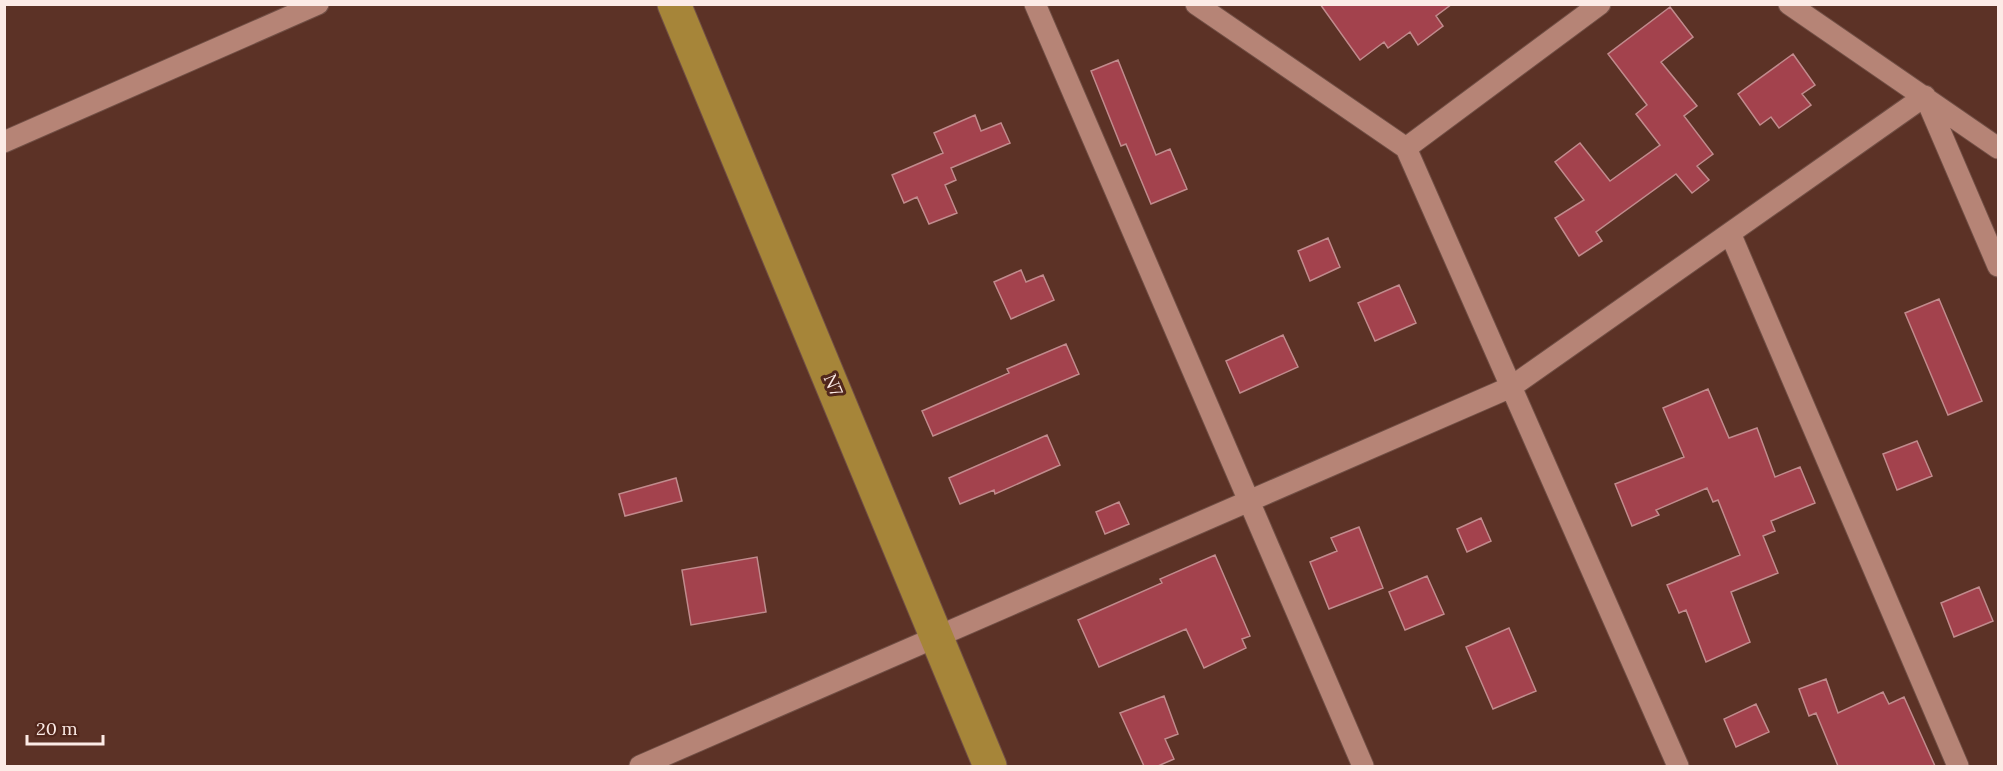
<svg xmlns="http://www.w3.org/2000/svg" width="2003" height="771" font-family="Lora,serif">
	<rect width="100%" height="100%" fill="#5c3226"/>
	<!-- building -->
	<path fill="#a3424d" stroke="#c18b8d" stroke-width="1.5" d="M 1320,4 L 1452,4 L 1436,16 L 1443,26 L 1418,45 L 1410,32 L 1388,48 L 1384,42 L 1360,60 Z
		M 1670,7 L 1693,37 L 1661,62 L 1697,106 L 1684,116 L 1713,154 L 1697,166 L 1709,180 L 1692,193 L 1676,174 L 1596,232 L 1602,241 L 1579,256 L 1555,218 L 1584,200 L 1555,162 L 1580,143 L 1610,181 L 1660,145 L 1636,114 L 1647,105 L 1608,54 Z
		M 1793,54 L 1815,85 L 1802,94 L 1811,105 L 1779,128 L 1771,117 L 1760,125 L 1738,94 Z
		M 1118,60 L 1156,155 L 1170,149 L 1187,189 L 1151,204 L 1126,144 L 1121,146 L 1091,71 Z
		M 975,115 L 981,131 L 1001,123 L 1010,143 L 951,168 L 956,180 L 945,185 L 957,213 L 929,224 L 917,197 L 904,203 L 892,175 L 943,153 L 934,133 Z
		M 1328,238 L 1340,267 L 1310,281 L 1298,251 Z
		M 1021,270 L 1026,282 L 1043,275 L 1054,300 L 1011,319 L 994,282 Z
		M 1399,285 L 1416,323 L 1375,341 L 1358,303 Z
		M 1939,299 L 1982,401 L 1948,415 L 1905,313 Z
		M 1283,335 L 1298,367 L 1240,393 L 1226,361 Z
		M 1066,344 L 1079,374 L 933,436 L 922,411 L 1009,373 L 1007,369 Z
		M 1708,389 L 1729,438 L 1757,428 L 1775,477 L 1800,467 L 1815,503 L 1771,521 L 1775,531 L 1763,536 L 1778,573 L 1731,592 L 1750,642 L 1706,662 L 1686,610 L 1679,613 L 1667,585 L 1740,555 L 1718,500 L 1713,502 L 1707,488 L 1656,510 L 1659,515 L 1632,526 L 1615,484 L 1684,457 L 1663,408 Z
		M 1047,435 L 1060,465 L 995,494 L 994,490 L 960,504 L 949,478 Z
		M 1917,441 L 1932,476 L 1897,490 L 1883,454 Z
		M 676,478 L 682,501 L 625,516 L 619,494 Z
		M 1119,502 L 1129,524 L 1105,534 L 1096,512 Z
		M 1481,518 L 1491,541 L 1467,552 L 1457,529 Z
		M 1359,527 L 1383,588 L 1329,609 L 1310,562 L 1337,551 L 1331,538 Z
		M 1215,555 L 1250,636 L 1242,639 L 1246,648 L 1204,668 L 1186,629 L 1099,667 L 1078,620 L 1162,583 L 1160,579 Z
		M 757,557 L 766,612 L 691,625 L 682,570 Z
		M 1427,576 L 1444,614 L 1405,630 L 1389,592 Z
		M 1979,587 L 1993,621 L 1954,637 L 1941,603 Z
		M 1509,628 L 1536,691 L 1493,709 L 1466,647 Z
		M 1826,679 L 1838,713 L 1883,692 L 1889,704 L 1904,697 L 1935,766 L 1838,766 L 1816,713 L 1809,716 L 1799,689 Z
		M 1164,696 L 1178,734 L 1165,739 L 1174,759 L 1158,766 L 1144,766 L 1120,713 Z
		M 1756,704 L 1769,732 L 1736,747 L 1724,719 Z"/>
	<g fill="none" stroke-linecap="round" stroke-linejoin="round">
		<!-- street casing -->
		<g stroke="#714f45" stroke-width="23">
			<path id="street" d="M 1035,4 L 1363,766
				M 1196,4 L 1406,148 L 1678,766
				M 1789,4 L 1998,148
				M 4,142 L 318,4
				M 1406,148 L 1600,4
				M 1730,233 L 1958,766
				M 640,766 L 1511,387 L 1925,96 L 1998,266"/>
		</g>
		<!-- primary casing -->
		<g stroke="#714f45" stroke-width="35">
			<path id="primary" d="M 674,4 L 990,766"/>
		</g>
		<!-- street -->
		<use href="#street" stroke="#b68476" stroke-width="21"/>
		<!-- primary -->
		<use href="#primary" stroke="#a68539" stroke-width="33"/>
	</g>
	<g text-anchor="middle" stroke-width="6" stroke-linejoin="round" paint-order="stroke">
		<!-- street labels -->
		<g font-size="18" fill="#fcebe6" stroke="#51271c">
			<text transform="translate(833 385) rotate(67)" y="6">N7</text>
		</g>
	</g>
	<!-- border -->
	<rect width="2003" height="771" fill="none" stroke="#fcebe6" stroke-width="12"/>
	<!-- scale -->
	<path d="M27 735v9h76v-9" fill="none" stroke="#fcebe6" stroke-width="3"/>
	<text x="36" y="735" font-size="18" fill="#fcebe6" stroke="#51271c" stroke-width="4.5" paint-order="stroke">20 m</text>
</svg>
